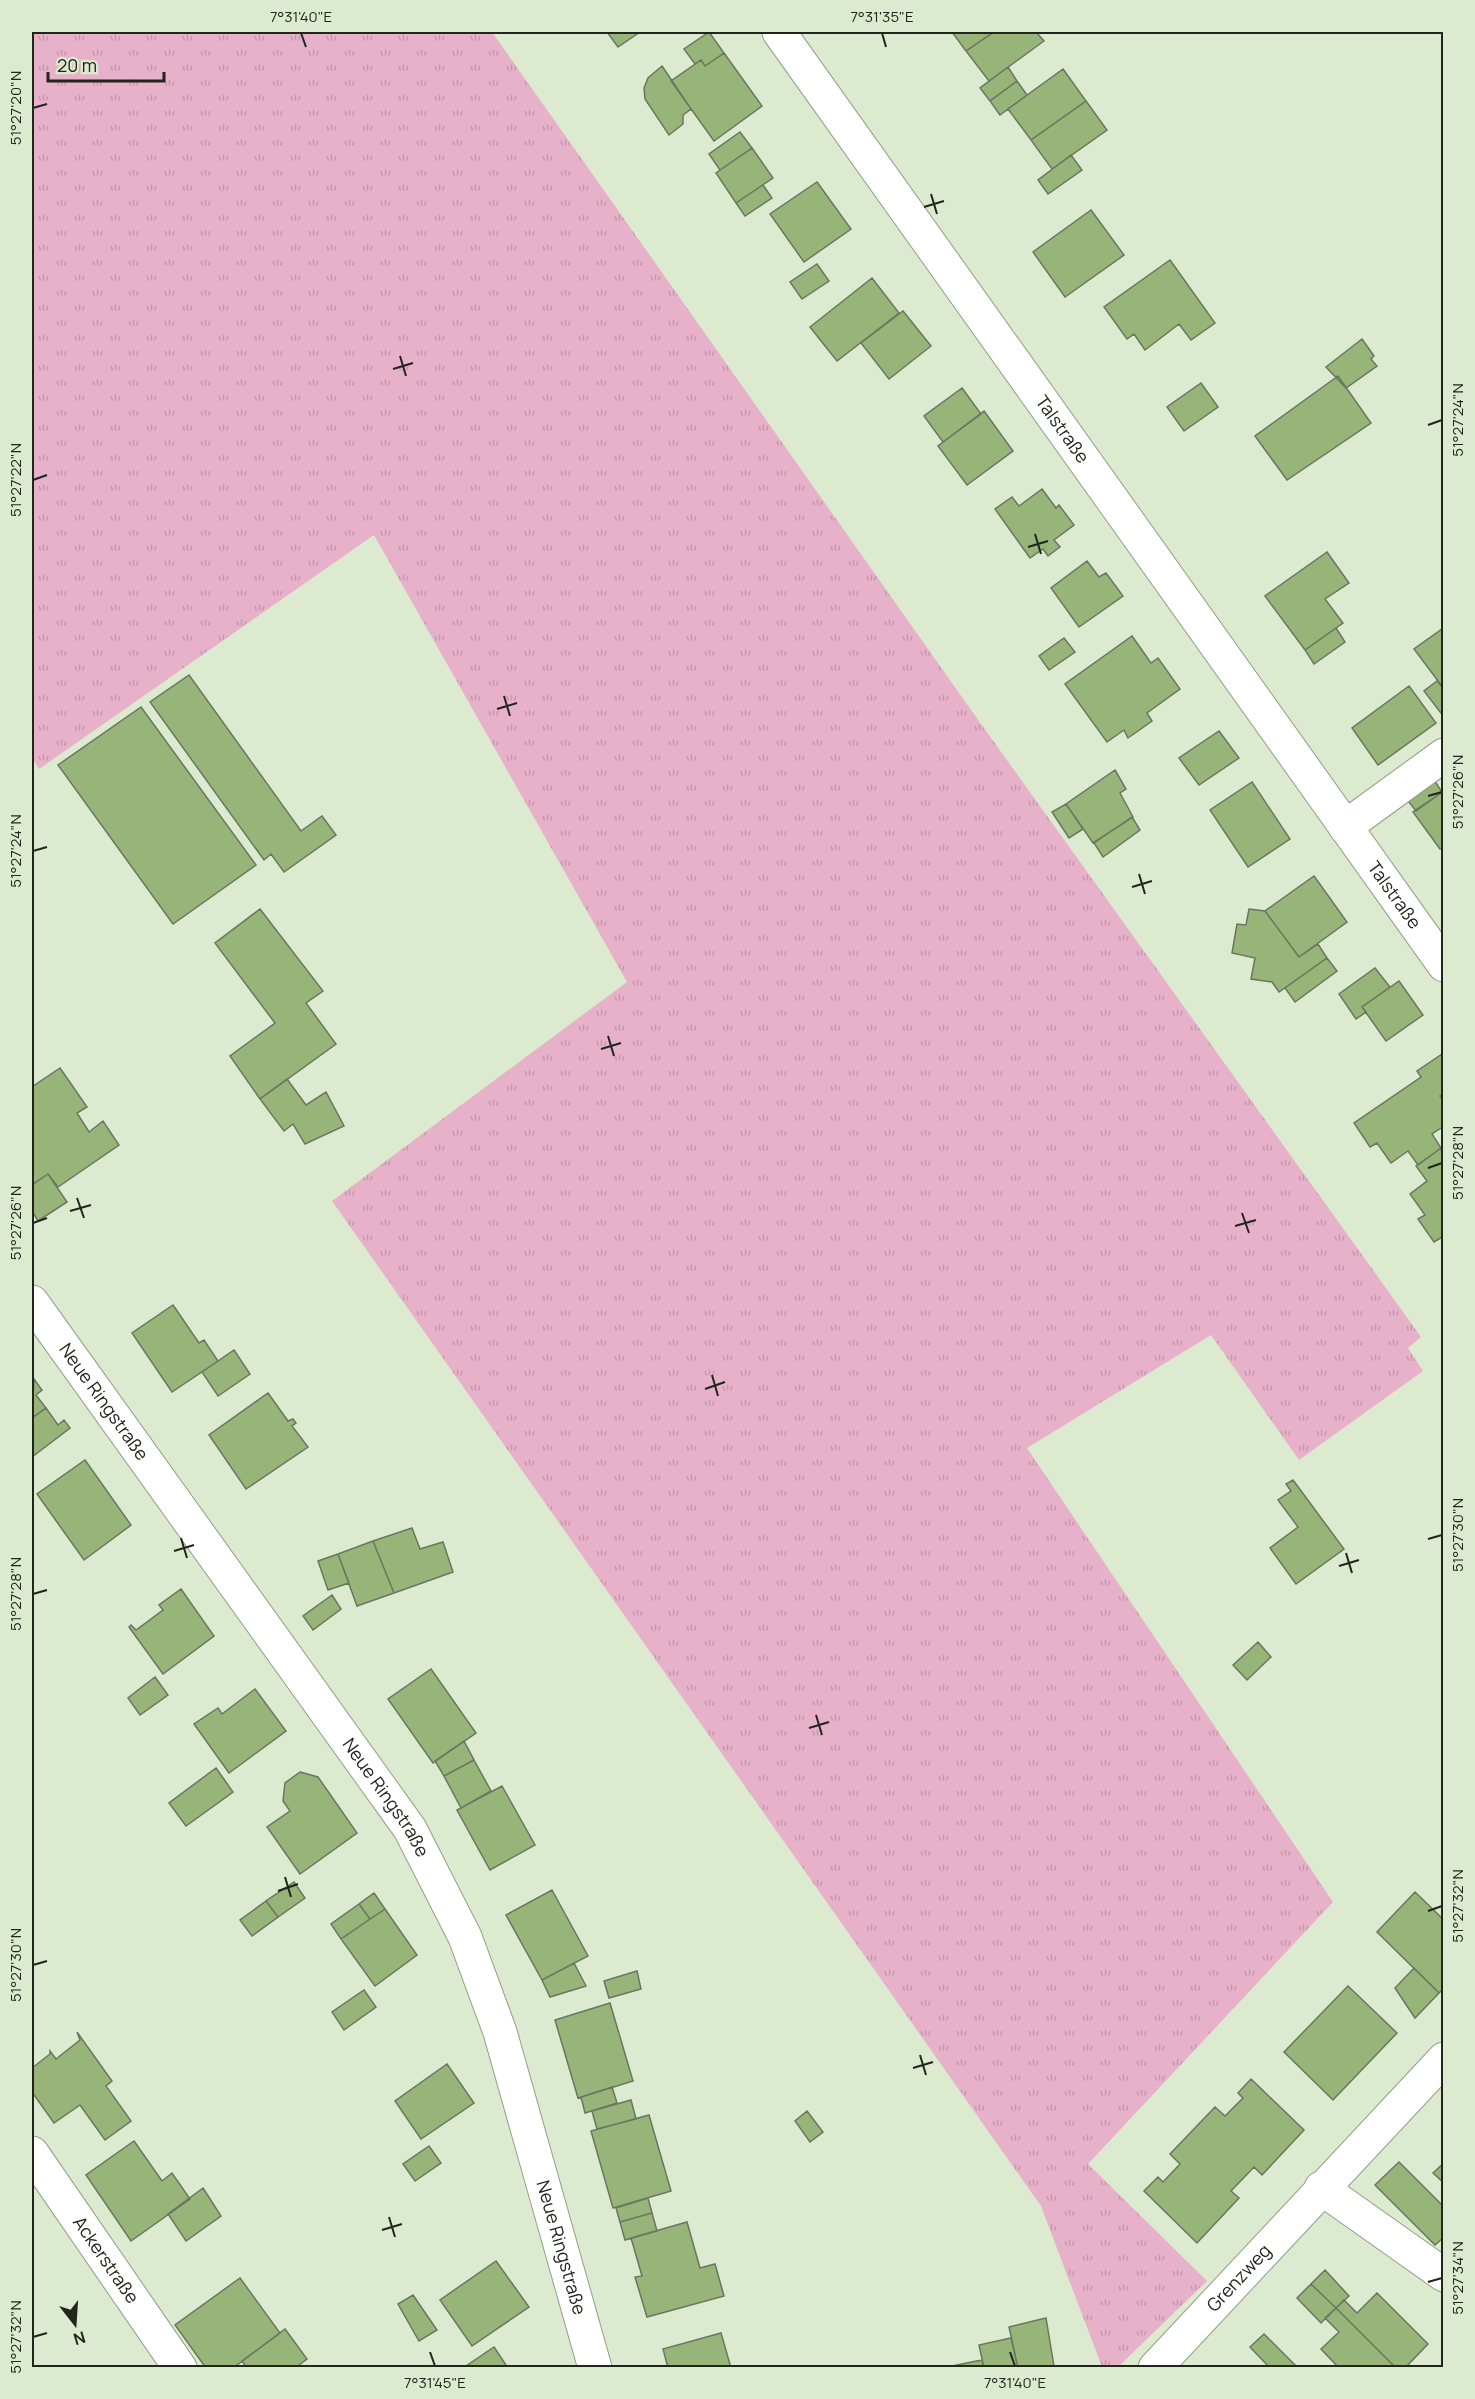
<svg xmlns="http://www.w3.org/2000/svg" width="1475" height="2399" font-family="Manrope,sans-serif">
	<defs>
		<pattern id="grass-tufts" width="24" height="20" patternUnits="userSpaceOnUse" patternTransform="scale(1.5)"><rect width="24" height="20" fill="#e8b1ca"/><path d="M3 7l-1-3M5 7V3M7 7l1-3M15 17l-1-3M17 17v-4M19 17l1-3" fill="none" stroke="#c798ad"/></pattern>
	</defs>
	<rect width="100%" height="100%" fill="#dcead0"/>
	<!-- grass -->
	<path fill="url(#grass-tufts)" d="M 32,32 L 492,32 L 981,724 L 1421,1337 L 1408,1348 L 1423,1371 L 1299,1460 L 1211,1335 L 1027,1448 L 1333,1902 L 1088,2164 L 1207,2281 L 1118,2367 L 1102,2367 L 1041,2206 L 332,1201 L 627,982 L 374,535 L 39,769 L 32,758 Z"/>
	<!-- building -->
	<path fill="#98b579" stroke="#6a765f" stroke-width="1.5" d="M 607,32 L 640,32 L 618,47 Z
		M 709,32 L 724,53 L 705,66 L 701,60 L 695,64 L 684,49 Z
		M 952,32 L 994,32 L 966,51 Z
		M 994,32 L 1036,32 L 1044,41 L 989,81 L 966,51 Z
		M 724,53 L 762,106 L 714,141 L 671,81 L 701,60 L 705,66 Z
		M 662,66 L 691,109 L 683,115 L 683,124 L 669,135 L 645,99 L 644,88 L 648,78 Z
		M 1008,67 L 1017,81 L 990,101 L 980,88 Z
		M 1063,69 L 1086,101 L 1031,140 L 1008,109 Z
		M 1017,81 L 1027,95 L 1000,115 L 990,101 Z
		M 1086,101 L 1107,130 L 1052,169 L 1031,140 Z
		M 740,132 L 752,148 L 720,170 L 709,154 Z
		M 752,148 L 773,178 L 736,203 L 716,173 Z
		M 1071,155 L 1082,170 L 1048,194 L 1038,180 Z
		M 817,182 L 851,229 L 804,262 L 770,214 Z
		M 763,185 L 772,198 L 745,216 L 736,203 Z
		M 1091,210 L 1124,255 L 1065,297 L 1033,252 Z
		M 1170,260 L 1215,323 L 1191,340 L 1179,324 L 1145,350 L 1134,334 L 1127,339 L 1104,307 Z
		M 817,264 L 829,281 L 802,299 L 790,282 Z
		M 872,278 L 899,313 L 837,361 L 810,327 Z
		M 903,311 L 931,346 L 889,379 L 861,343 Z
		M 1362,339 L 1374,356 L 1371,359 L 1377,366 L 1346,388 L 1326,367 Z
		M 1338,376 L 1371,423 L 1287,480 L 1255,436 Z
		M 1201,383 L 1218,407 L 1184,431 L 1167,407 Z
		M 962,388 L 981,414 L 943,442 L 924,416 Z
		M 984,411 L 1013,451 L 967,485 L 938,446 Z
		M 1042,489 L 1056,508 L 1059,505 L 1074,525 L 1054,540 L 1060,547 L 1048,556 L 1043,549 L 1030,558 L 995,509 L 1012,497 L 1019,506 Z
		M 1327,552 L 1349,583 L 1325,599 L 1343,623 L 1305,650 L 1265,596 Z
		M 1087,561 L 1099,577 L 1106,573 L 1123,596 L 1079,627 L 1051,588 Z
		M 1336,628 L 1345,642 L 1314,664 L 1305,650 Z
		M 1442,629 L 1444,631 L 1444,689 L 1414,649 Z
		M 1132,636 L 1151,663 L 1158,658 L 1180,689 L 1147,713 L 1152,721 L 1128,738 L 1124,730 L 1107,742 L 1065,684 Z
		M 1064,638 L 1075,652 L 1049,670 L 1039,656 Z
		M 189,675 L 301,831 L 322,816 L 336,835 L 284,872 L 271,854 L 264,860 L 150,702 Z
		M 1437,681 L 1444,689 L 1444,717 L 1424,691 Z
		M 1409,686 L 1436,723 L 1378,765 L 1352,728 Z
		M 141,707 L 256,865 L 173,924 L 58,765 Z
		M 1219,731 L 1239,758 L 1199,785 L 1179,758 Z
		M 1115,770 L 1126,789 L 1120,793 L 1133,817 L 1093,843 L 1066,804 Z
		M 1432,777 L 1442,792 L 1416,811 L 1405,797 Z
		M 1252,782 L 1290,839 L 1248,867 L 1210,810 Z
		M 1444,791 L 1444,847 L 1440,849 L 1413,812 Z
		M 1066,804 L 1083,829 L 1069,838 L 1052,812 Z
		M 1132,817 L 1140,830 L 1103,857 L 1094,843 Z
		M 1314,876 L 1347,922 L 1299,957 L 1265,911 Z
		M 260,909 L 323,991 L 306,1003 L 336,1044 L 260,1099 L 230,1056 L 275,1023 L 215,943 Z
		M 1249,909 L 1265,911 L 1299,957 L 1318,944 L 1327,958 L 1279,992 L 1272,982 L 1251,979 L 1255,958 L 1232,953 L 1237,924 L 1246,925 Z
		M 1327,958 L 1337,971 L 1295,1002 L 1285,988 Z
		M 1375,968 L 1390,987 L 1362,1007 L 1366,1012 L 1356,1019 L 1339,994 Z
		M 1399,981 L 1423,1015 L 1386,1041 L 1362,1007 Z
		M 1442,1054 L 1444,1094 L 1440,1096 L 1444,1101 L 1444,1126 L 1432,1134 L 1441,1148 L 1418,1165 L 1408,1151 L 1391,1163 L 1377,1143 L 1370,1147 L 1354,1123 L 1421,1077 L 1417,1071 Z
		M 60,1068 L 87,1107 L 77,1113 L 89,1132 L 103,1121 L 119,1145 L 58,1187 L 48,1174 L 33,1184 L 32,1181 L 32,1087 Z
		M 287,1079 L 306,1105 L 326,1092 L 344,1126 L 305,1144 L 293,1124 L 284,1131 L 260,1099 Z
		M 1440,1149 L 1444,1154 L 1444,1236 L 1434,1242 L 1418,1219 L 1425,1215 L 1410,1194 L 1427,1181 L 1416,1166 Z
		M 48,1174 L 67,1202 L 38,1221 L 32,1211 L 32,1185 Z
		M 173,1305 L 199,1343 L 204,1340 L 218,1361 L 172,1392 L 132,1333 Z
		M 234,1350 L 250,1374 L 218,1396 L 202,1372 Z
		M 34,1379 L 42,1390 L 36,1395 L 46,1408 L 32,1418 Z
		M 268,1393 L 288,1421 L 293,1419 L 296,1423 L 292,1426 L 308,1447 L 246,1489 L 209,1435 Z
		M 46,1408 L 58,1425 L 64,1420 L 70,1428 L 32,1457 L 32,1418 Z
		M 85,1460 L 131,1525 L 84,1560 L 37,1494 Z
		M 1293,1480 L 1344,1549 L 1296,1584 L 1270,1548 L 1298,1527 L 1278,1500 L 1291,1491 L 1286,1484 Z
		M 412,1528 L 420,1549 L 443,1542 L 453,1572 L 394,1593 L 373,1541 Z
		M 373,1541 L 394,1593 L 357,1606 L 338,1554 Z
		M 338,1554 L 349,1583 L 328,1590 L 318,1561 Z
		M 181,1589 L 214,1636 L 163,1674 L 129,1627 L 131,1625 L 136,1630 L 163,1610 L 159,1605 Z
		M 332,1595 L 341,1609 L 313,1630 L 303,1616 Z
		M 1258,1642 L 1271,1657 L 1247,1680 L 1233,1665 Z
		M 431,1669 L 476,1733 L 433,1763 L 388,1699 Z
		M 155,1677 L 168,1695 L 140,1715 L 128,1698 Z
		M 255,1689 L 286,1731 L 229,1773 L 194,1724 L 218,1708 L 222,1714 Z
		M 464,1741 L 474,1760 L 444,1776 L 435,1761 Z
		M 474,1760 L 491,1791 L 461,1808 L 444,1776 Z
		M 216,1768 L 233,1792 L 186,1826 L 169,1803 Z
		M 300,1772 L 318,1777 L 357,1833 L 300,1874 L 267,1827 L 290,1811 L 283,1801 L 285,1783 Z
		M 502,1786 L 535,1845 L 490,1870 L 457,1810 Z
		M 294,1882 L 305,1898 L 278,1917 L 266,1901 Z
		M 552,1890 L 588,1956 L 542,1980 L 506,1915 Z
		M 1415,1892 L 1444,1920 L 1444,1988 L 1439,1993 L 1377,1932 Z
		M 374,1893 L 385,1909 L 370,1919 L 359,1904 Z
		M 266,1901 L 278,1917 L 252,1936 L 240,1920 Z
		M 359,1904 L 370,1919 L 341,1939 L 331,1924 Z
		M 385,1909 L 417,1955 L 375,1986 L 341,1939 Z
		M 574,1963 L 586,1986 L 550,1997 L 542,1980 Z
		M 1414,1968 L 1439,1993 L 1415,2018 L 1395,1988 Z
		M 637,1971 L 641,1989 L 609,1998 L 604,1981 Z
		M 1348,1986 L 1397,2033 L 1333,2100 L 1284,2052 Z
		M 364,1990 L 376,2007 L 344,2030 L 332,2012 Z
		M 610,2003 L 633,2081 L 578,2098 L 555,2020 Z
		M 77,2032 L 112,2081 L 106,2086 L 131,2121 L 105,2140 L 80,2105 L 54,2123 L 32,2092 L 32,2068 L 50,2054 L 50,2051 L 56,2059 L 80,2040 Z
		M 447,2064 L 474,2103 L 421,2139 L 395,2101 Z
		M 1251,2079 L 1304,2130 L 1262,2175 L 1254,2167 L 1231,2191 L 1239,2198 L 1197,2243 L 1144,2191 L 1158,2177 L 1163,2182 L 1180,2164 L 1170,2154 L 1215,2107 L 1225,2116 L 1243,2098 L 1238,2093 Z
		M 612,2087 L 617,2103 L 585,2113 L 581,2097 Z
		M 631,2100 L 636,2119 L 597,2129 L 592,2111 Z
		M 807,2111 L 823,2132 L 810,2142 L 795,2121 Z
		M 649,2115 L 671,2191 L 613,2208 L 591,2131 Z
		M 134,2141 L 162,2181 L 172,2173 L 190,2199 L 131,2241 L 86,2175 Z
		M 429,2146 L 441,2163 L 415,2181 L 403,2164 Z
		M 1399,2162 L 1444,2207 L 1444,2237 L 1435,2245 L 1375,2185 Z
		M 1444,2163 L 1444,2183 L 1433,2173 Z
		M 203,2188 L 221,2216 L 186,2241 L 168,2214 Z
		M 648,2198 L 652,2213 L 620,2222 L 616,2208 Z
		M 652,2213 L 657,2231 L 625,2240 L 620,2222 Z
		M 687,2222 L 700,2268 L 715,2264 L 724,2296 L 647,2317 L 635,2277 L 642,2276 L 631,2238 Z
		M 496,2261 L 529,2307 L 472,2346 L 440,2300 Z
		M 1325,2270 L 1349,2296 L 1336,2308 L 1311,2284 Z
		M 240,2278 L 280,2333 L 233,2368 L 206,2368 L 175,2325 Z
		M 1311,2284 L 1336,2308 L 1321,2323 L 1297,2298 Z
		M 1377,2293 L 1428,2344 L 1405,2368 L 1396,2368 L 1336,2308 L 1344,2300 L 1357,2313 Z
		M 413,2295 L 437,2330 L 419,2341 L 398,2304 Z
		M 1336,2308 L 1396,2368 L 1339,2368 L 1321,2349 L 1339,2332 L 1325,2318 Z
		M 1046,2318 L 1054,2366 L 1018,2368 L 1009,2327 Z
		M 285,2329 L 307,2359 L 295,2368 L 247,2368 L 242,2361 Z
		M 721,2333 L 731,2368 L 668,2368 L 663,2349 Z
		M 1264,2334 L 1297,2367 L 1296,2368 L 1270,2368 L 1250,2347 Z
		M 1011,2338 L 1018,2368 L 984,2368 L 979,2345 Z
		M 494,2347 L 508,2368 L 467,2368 L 466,2366 Z
		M 982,2360 L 984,2368 L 947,2367 Z"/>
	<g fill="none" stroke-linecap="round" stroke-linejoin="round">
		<!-- minor casing -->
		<g stroke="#939f87" stroke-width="35">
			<g id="minor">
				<path id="s1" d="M 779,32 L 1444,965"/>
				<path d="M 1345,827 L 1444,755"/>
				<path id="s2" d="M 32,1302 L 410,1829 L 465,1937 L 500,2032 L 595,2368"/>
				<path id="s3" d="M 32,2153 L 180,2368"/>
				<path d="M 1321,2188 L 1444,2275"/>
				<path id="s4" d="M 1155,2368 L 1444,2059"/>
			</g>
		</g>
		<!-- minor -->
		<use href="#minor" stroke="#fff" stroke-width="33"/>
	</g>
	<!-- ticks -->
	<path fill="none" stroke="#21251c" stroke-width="2" d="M 301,33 L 306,47M 882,33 L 886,47M 33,108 L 47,104M 931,194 L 937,214M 924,207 L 944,201M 400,356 L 406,376M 393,369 L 413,363M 1428,425 L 1442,420M 33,480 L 47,475M 1035,534 L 1041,554M 1028,547 L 1048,541M 504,696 L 510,716M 497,709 L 517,703M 1428,796 L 1442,792M 33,851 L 47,847M 1139,874 L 1145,894M 1132,887 L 1152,881M 608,1036 L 614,1056M 601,1049 L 621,1043M 1428,1168 L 1442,1163M 77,1198 L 84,1218M 70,1211 L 91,1205M 1242,1213 L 1249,1233M 33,1223 L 47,1218M 1235,1226 L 1256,1220M 712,1375 L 718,1396M 705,1389 L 725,1382M 181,1538 L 187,1558M 1428,1539 L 1442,1535M 174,1551 L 194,1545M 1346,1553 L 1352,1573M 1339,1566 L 1359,1560M 33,1594 L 47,1590M 816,1715 L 822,1735M 809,1728 L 829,1722M 285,1877 L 291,1897M 278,1891 L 298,1884M 1428,1911 L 1442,1906M 33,1965 L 47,1961M 920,2055 L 926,2075M 913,2068 L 933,2062M 389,2217 L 395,2237M 382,2230 L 402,2224M 1428,2282 L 1442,2278M 33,2337 L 47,2333M 430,2352 L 435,2366M 1010,2352 L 1015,2366"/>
	<g text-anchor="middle" stroke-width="5" stroke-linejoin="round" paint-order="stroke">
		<!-- street labels -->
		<g font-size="18" fill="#21251c" stroke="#dcead0">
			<text dy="6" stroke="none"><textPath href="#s1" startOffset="488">Talstraße</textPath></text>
			<text dy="6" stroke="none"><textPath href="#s1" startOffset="1060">Talstraße</textPath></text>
			<text dy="6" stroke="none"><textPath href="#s2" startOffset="123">Neue Ringstraße</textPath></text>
			<text dy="6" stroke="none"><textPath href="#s2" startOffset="609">Neue Ringstraße</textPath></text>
			<text dy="6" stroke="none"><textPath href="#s2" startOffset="1095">Neue Ringstraße</textPath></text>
			<text dy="6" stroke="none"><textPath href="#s3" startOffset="130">Ackerstraße</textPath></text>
			<text dy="6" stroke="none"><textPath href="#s4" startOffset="123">Grenzweg</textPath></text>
		</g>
	</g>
	<!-- border -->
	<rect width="1475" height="2399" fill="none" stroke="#dcead0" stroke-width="66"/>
	<!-- north arrow -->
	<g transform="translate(75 2324) rotate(163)" stroke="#dcead0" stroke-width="4.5" paint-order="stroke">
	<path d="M0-4.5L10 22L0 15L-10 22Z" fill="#21251c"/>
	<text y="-9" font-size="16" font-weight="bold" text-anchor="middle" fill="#21251c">N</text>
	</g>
	<!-- scale -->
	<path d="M48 72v9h116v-9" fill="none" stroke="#21251c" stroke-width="3"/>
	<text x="57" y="72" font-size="18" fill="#21251c" stroke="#dcead0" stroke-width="4.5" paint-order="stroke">20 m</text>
	<rect x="33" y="33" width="1409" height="2333" fill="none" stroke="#21251c" stroke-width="2"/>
	<g font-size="15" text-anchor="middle" fill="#21251c">
		<text x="301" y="22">7°31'40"E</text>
		<text x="882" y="22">7°31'35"E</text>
		<text transform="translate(16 108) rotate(-90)" y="5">51°27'20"N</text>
		<text transform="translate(1458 420) rotate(-90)" y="5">51°27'24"N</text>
		<text transform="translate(16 480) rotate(-90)" y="5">51°27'22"N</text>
		<text transform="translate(1458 792) rotate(-90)" y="5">51°27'26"N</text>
		<text transform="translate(16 851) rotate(-90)" y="5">51°27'24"N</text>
		<text transform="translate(1458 1163) rotate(-90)" y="5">51°27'28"N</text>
		<text transform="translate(16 1223) rotate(-90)" y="5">51°27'26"N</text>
		<text transform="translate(1458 1535) rotate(-90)" y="5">51°27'30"N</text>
		<text transform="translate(16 1594) rotate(-90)" y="5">51°27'28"N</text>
		<text transform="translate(1458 1906) rotate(-90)" y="5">51°27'32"N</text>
		<text transform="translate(16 1965) rotate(-90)" y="5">51°27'30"N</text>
		<text transform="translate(1458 2278) rotate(-90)" y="5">51°27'34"N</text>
		<text transform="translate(16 2337) rotate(-90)" y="5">51°27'32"N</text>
		<text x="435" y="2388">7°31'45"E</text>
		<text x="1015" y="2388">7°31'40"E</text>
	</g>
</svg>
